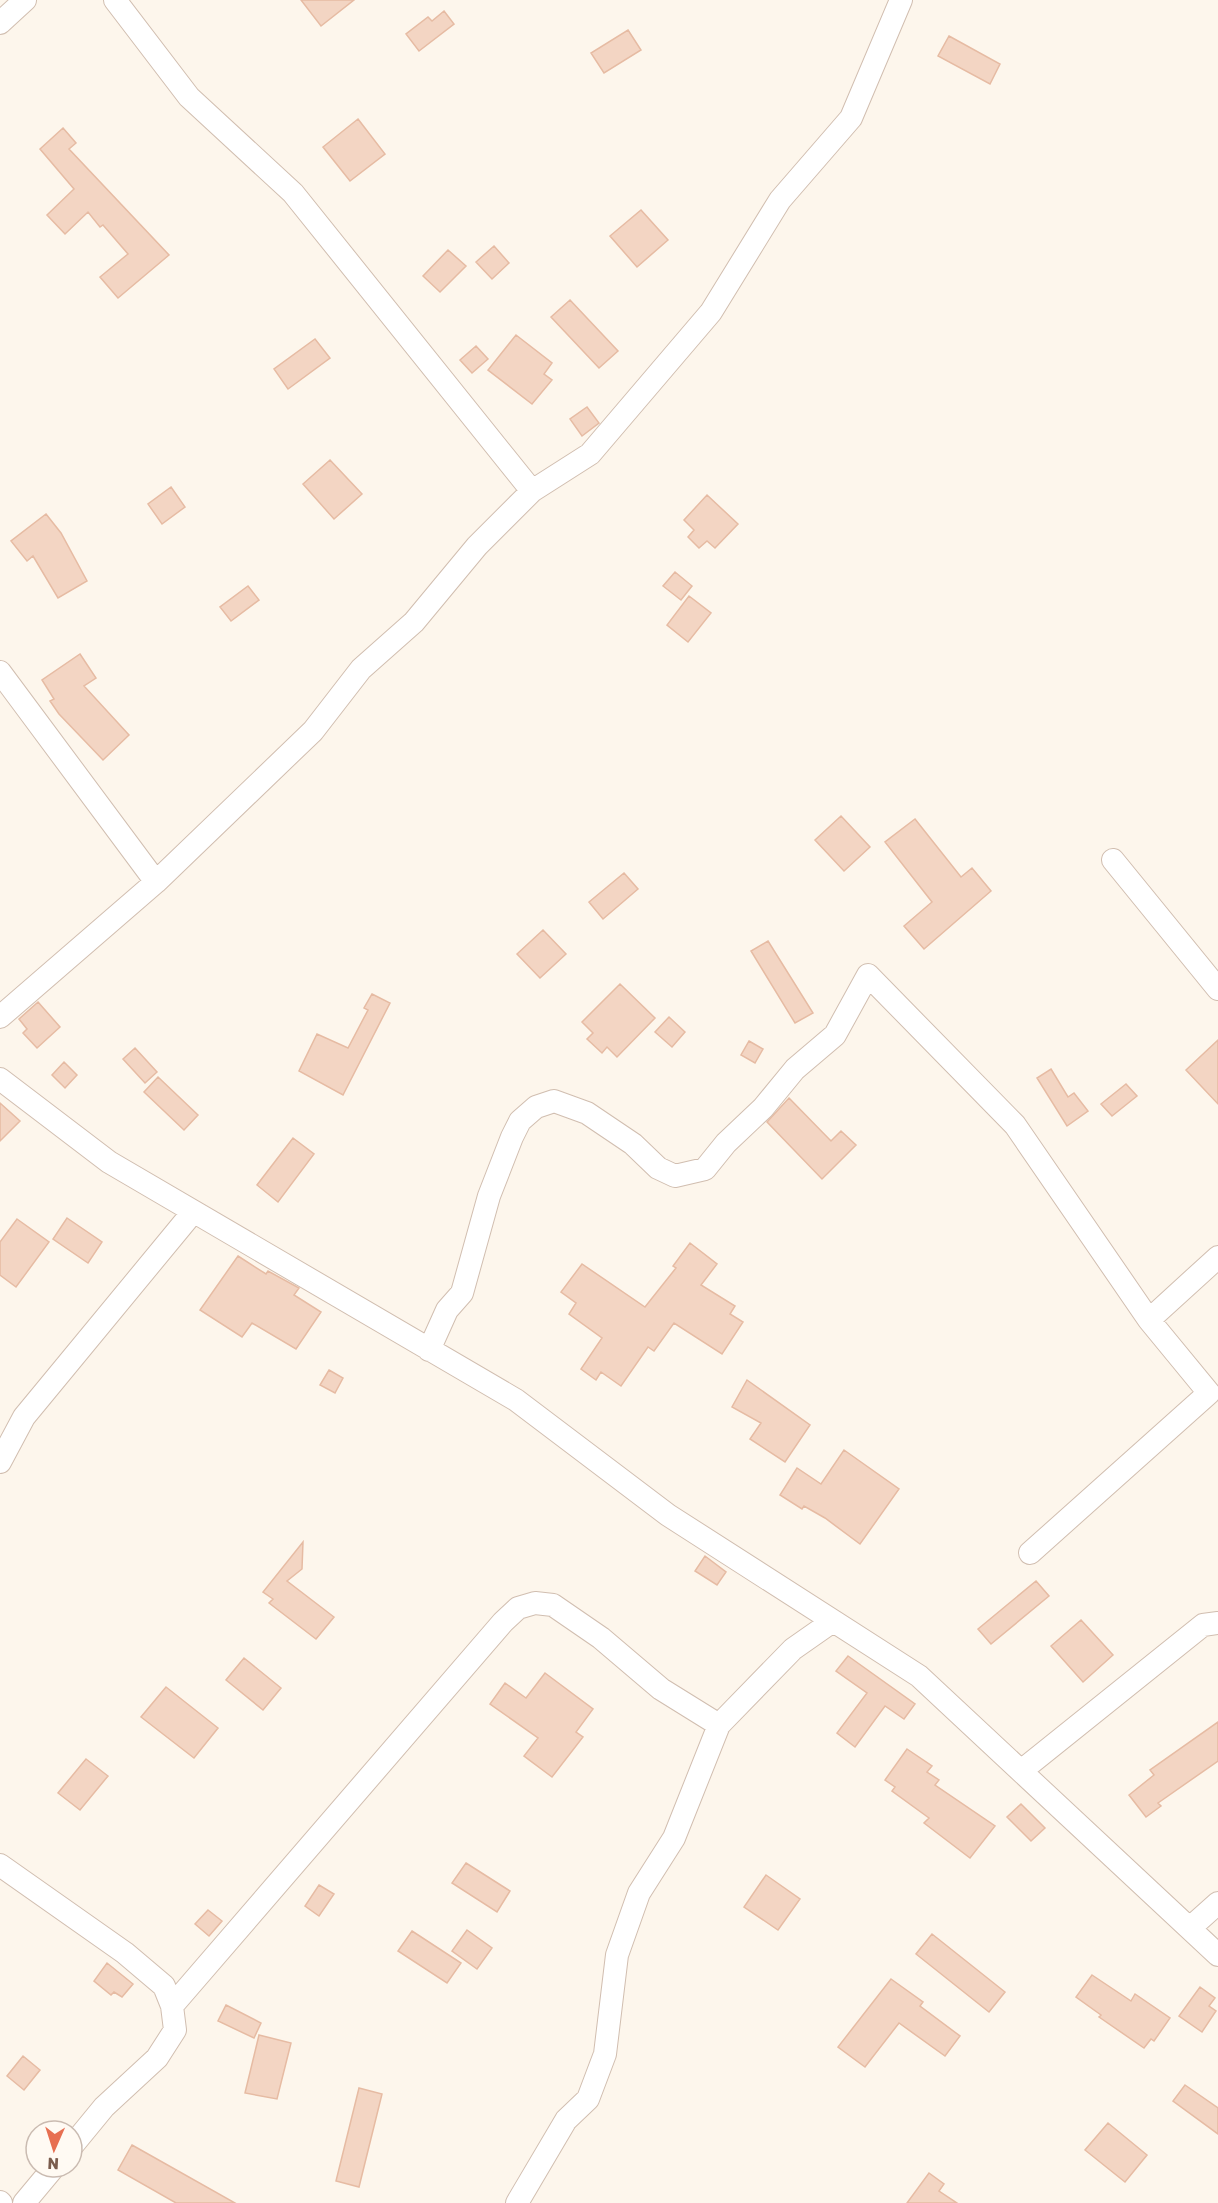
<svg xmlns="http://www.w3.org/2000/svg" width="1218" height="2203" font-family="Rubik,sans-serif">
	<rect width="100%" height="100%" fill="#fdf6ec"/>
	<!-- building -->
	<path fill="#f3d5c3" stroke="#e6bba3" stroke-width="1.5" d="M 301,0 L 354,0 L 321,26 Z
		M 444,11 L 454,24 L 419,51 L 406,34 L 428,17 L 432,21 Z
		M 628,30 L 641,50 L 604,73 L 591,53 Z
		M 949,36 L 1000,64 L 990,84 L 938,56 Z
		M 358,119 L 385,154 L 350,181 L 323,147 Z
		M 63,128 L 76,143 L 69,149 L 169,255 L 118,298 L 100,277 L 128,254 L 103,225 L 100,227 L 88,212 L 65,234 L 47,215 L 74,189 L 40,149 Z
		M 641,210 L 668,240 L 637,267 L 610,236 Z
		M 494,246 L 509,263 L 492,279 L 476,262 Z
		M 448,250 L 466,266 L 440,292 L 423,276 Z
		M 570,300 L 618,351 L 599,368 L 551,317 Z
		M 516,335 L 552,363 L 544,374 L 552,380 L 532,404 L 488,370 Z
		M 315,339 L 330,358 L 288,389 L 274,369 Z
		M 476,346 L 488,359 L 472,373 L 460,360 Z
		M 587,407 L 599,423 L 582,436 L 570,419 Z
		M 330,460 L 362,494 L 334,519 L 303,484 Z
		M 171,487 L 185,507 L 162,524 L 148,504 Z
		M 707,495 L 738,524 L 715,548 L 707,541 L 699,548 L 688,537 L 694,530 L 684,520 Z
		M 46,514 L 61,533 L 87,581 L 58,598 L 33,556 L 27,561 L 11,541 Z
		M 675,572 L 692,586 L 681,600 L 663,586 Z
		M 248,586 L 259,600 L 231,621 L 220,607 Z
		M 689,596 L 711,613 L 688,642 L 667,625 Z
		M 80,654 L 96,678 L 84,686 L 129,735 L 103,760 L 59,714 L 50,701 L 54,699 L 42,680 Z
		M 841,816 L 870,847 L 844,871 L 815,840 Z
		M 915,819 L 961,877 L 972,868 L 991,891 L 924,949 L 904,926 L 932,902 L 885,842 Z
		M 624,873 L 638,889 L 603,919 L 589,902 Z
		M 543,930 L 566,954 L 540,978 L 517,954 Z
		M 768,941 L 813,1013 L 795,1023 L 751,951 Z
		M 620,984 L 655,1018 L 617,1057 L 607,1047 L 602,1053 L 587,1039 L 593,1033 L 582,1022 Z
		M 372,994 L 390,1003 L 343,1095 L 299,1071 L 317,1034 L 348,1048 L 368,1010 L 364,1008 Z
		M 38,1002 L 60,1027 L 37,1048 L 23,1033 L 27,1029 L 19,1019 Z
		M 669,1017 L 685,1032 L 672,1047 L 655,1032 Z
		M 1218,1040 L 1218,1104 L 1186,1070 Z
		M 749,1041 L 763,1049 L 755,1063 L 741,1055 Z
		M 135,1048 L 157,1072 L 145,1083 L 123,1059 Z
		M 64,1062 L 77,1075 L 65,1088 L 52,1075 Z
		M 1051,1069 L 1068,1097 L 1074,1093 L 1088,1111 L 1067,1126 L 1037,1078 Z
		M 158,1077 L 198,1115 L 184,1130 L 144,1092 Z
		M 1126,1084 L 1137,1096 L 1112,1116 L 1101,1104 Z
		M 789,1098 L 831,1141 L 841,1131 L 856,1145 L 822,1179 L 767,1122 Z
		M 0,1103 L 20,1121 L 0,1141 Z
		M 293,1138 L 314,1154 L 278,1202 L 257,1185 Z
		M 67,1218 L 102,1242 L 88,1263 L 53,1239 Z
		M 17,1219 L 49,1242 L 16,1287 L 0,1275 L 0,1242 Z
		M 690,1243 L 717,1264 L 701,1285 L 735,1306 L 730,1314 L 743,1322 L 722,1354 L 674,1323 L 654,1351 L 648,1347 L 621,1386 L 601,1372 L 596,1380 L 581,1369 L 602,1338 L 569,1314 L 576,1303 L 561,1292 L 582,1264 L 645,1307 L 676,1268 L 673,1266 Z
		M 238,1256 L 266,1274 L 268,1271 L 299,1288 L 294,1295 L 321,1312 L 296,1349 L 252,1323 L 242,1337 L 200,1310 Z
		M 329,1370 L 343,1378 L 335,1393 L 320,1385 Z
		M 747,1380 L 810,1425 L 785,1462 L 750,1439 L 761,1423 L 732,1407 Z
		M 844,1450 L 899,1489 L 860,1544 L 825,1518 L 804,1506 L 802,1509 L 780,1495 L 797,1468 L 821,1484 Z
		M 303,1542 L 302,1569 L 287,1581 L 334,1617 L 316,1639 L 269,1603 L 273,1599 L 263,1592 Z
		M 705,1556 L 726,1572 L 717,1585 L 695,1571 Z
		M 1036,1581 L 1049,1596 L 991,1644 L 978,1629 Z
		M 1081,1620 L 1113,1655 L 1083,1682 L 1051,1646 Z
		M 848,1656 L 915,1704 L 904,1719 L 885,1706 L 855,1747 L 837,1733 L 867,1693 L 836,1671 Z
		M 244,1658 L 281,1688 L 263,1710 L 226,1680 Z
		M 545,1673 L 593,1709 L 576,1732 L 583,1737 L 552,1777 L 524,1756 L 538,1738 L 490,1704 L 505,1683 L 526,1698 Z
		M 166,1687 L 218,1728 L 194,1758 L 141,1717 Z
		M 1218,1722 L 1218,1761 L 1158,1803 L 1161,1806 L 1146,1817 L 1129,1795 L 1154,1775 L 1150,1770 Z
		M 907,1749 L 932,1766 L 927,1772 L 939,1780 L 935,1785 L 995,1826 L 970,1858 L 924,1823 L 929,1818 L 892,1791 L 895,1787 L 885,1780 Z
		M 86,1759 L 108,1776 L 80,1810 L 58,1793 Z
		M 1021,1804 L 1045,1828 L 1031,1841 L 1007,1817 Z
		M 466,1863 L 510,1891 L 497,1912 L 452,1883 Z
		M 766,1875 L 800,1899 L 778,1930 L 744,1907 Z
		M 319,1885 L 334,1894 L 319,1916 L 305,1906 Z
		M 208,1910 L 222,1921 L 209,1936 L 195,1924 Z
		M 467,1930 L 492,1948 L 477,1969 L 452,1951 Z
		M 412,1931 L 461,1963 L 447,1983 L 398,1951 Z
		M 932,1934 L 1005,1992 L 989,2012 L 916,1954 Z
		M 107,1963 L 133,1984 L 122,1997 L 114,1992 L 111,1995 L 94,1981 Z
		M 1092,1975 L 1131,2001 L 1135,1994 L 1170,2018 L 1154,2041 L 1151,2039 L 1144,2048 L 1099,2017 L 1101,2015 L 1076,1997 Z
		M 891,1979 L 923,2002 L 920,2006 L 960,2036 L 945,2056 L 899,2023 L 865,2067 L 838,2047 Z
		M 1200,1987 L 1215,1998 L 1209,2006 L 1216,2011 L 1202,2032 L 1179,2016 Z
		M 226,2005 L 261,2023 L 254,2038 L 218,2021 Z
		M 259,2035 L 291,2043 L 277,2099 L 245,2093 Z
		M 23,2056 L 40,2070 L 24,2090 L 7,2076 Z
		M 1185,2085 L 1218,2108 L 1218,2134 L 1173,2101 Z
		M 359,2088 L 382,2094 L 359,2187 L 336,2181 Z
		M 1108,2123 L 1147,2155 L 1125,2182 L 1085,2150 Z
		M 132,2145 L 235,2203 L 176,2203 L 118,2170 Z
		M 929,2173 L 944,2184 L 939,2191 L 957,2203 L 907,2203 Z"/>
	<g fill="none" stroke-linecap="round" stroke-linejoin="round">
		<!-- minor casing -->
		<g stroke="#d1beb0" stroke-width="24">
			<path id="minor" d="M 115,0 L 189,97 L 293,193 L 532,491
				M 0,23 L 25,0
				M 0,672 L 156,882
				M 1113,860 L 1218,989
				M 0,1017 L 156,882 L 313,731 L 361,669 L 414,622 L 477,546 L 532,491 L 590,454 L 711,312 L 780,200 L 851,118 L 901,0
				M 0,1079 L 109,1162 L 516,1400 L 668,1515 L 919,1676 L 1218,1955
				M 429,1350 L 447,1310 L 462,1293 L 489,1196 L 512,1137 L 520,1121 L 536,1107 L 554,1101 L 587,1113 L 633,1144 L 658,1168 L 675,1176 L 705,1169 L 726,1143 L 763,1108 L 795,1069 L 835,1035 L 868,975 L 1015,1125 L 1149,1320
				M 0,1462 L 24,1417 L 193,1212
				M 1030,1553 L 1209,1393 L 1149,1320 L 1218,1257
				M 1021,1771 L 1203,1625 L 1218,1623
				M 0,1865 L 125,1953 L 164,1986 L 172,2006 L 175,2030 L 157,2058 L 104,2107 L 72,2146
				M 1190,1928 L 1218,1903
				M 172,2006 L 503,1622 L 518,1608 L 535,1603 L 553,1605 L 601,1638 L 661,1689 L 719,1725
				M 0,2202 L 1,2203
				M 24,2203 L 54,2167
				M 517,2203 L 566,2120 L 588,2099 L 605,2054 L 617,1955 L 639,1893 L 674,1838 L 719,1725 L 793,1649 L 833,1621"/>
		</g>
		<!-- minor -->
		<use href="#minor" stroke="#fff" stroke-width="22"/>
	</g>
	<!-- north arrow -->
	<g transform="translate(54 2149) rotate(183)"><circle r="28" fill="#fffaf3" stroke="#cabbb1" stroke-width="1.5"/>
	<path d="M0-4.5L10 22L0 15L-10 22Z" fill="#e76f51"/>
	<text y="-9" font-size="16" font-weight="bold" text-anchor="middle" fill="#7a5c4d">N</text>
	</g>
</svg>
